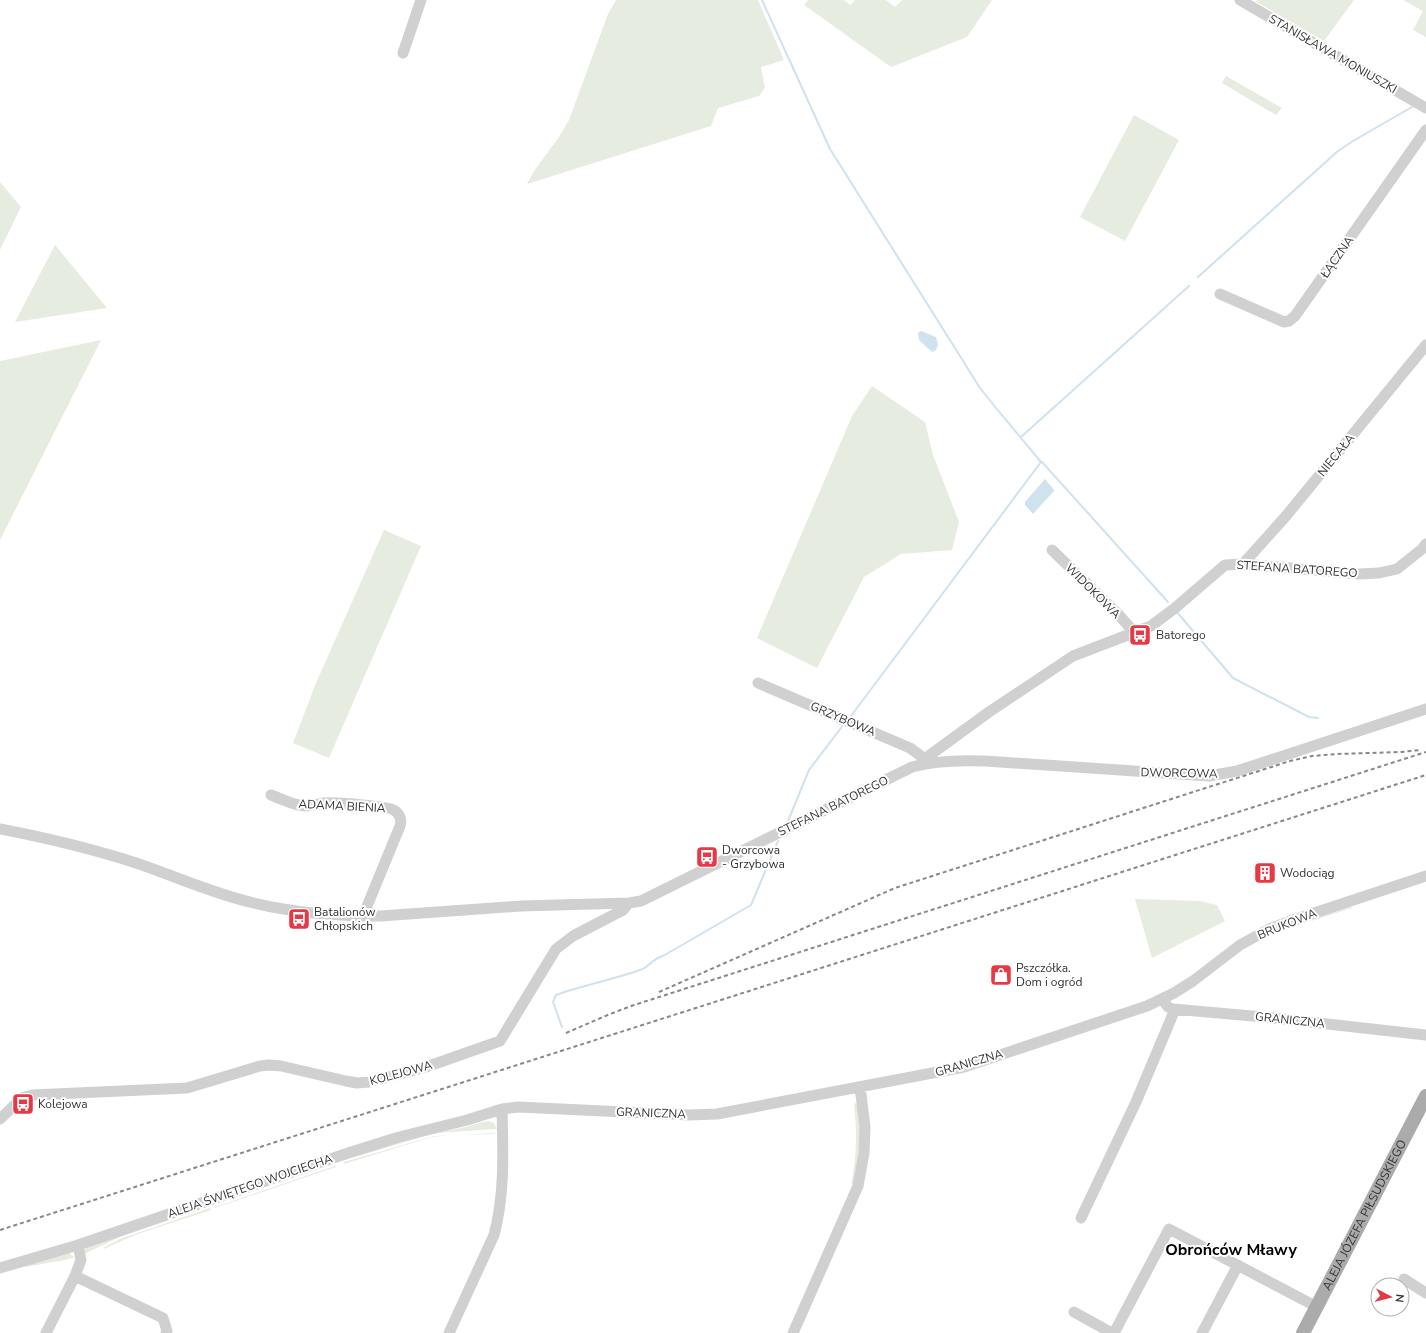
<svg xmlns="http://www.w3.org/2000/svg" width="1426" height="1333" font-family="'Nunito Sans',sans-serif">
	<rect width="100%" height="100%" fill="#fff"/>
	<!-- green -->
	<path fill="#e6ecdf" d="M 616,0 L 758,0 L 784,60 L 761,67 L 765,88 L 759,96 L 718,108 L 711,126 L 527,184 L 534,171 L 559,137 L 569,120 L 608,14 Z
		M 808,0 L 844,0 L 850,5 L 855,0 L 886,0 L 895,7 L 902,0 L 992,0 L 967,37 L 891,67 L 804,5 Z
		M 1259,0 L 1354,0 L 1324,41 L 1255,1 Z
		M 1403,0 L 1426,0 L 1426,37 L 1413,30 L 1423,11 Z
		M 1226,76 L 1282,108 L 1276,115 L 1222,83 Z
		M 1134,115 L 1179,140 L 1125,241 L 1080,217 Z
		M 0,182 L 21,207 L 0,250 Z
		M 55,245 L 107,308 L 15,322 Z
		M 101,340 L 2,536 L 0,540 L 0,361 Z
		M 872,386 L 925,422 L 933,455 L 959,522 L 952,550 L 901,554 L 864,577 L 817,668 L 757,638 L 852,416 Z
		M 384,530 L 421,546 L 329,758 L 293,743 L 316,683 Z
		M 1135,899 L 1199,901 L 1217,905 L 1225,921 L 1152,958 Z
		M 1351,907 L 1352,908 L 1283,930 L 1282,929 Z
		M 854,1103 L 857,1104 C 864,1131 858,1157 853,1184 L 851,1185 C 857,1157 857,1132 854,1103 Z
		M 489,1121 L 494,1123 L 497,1129 L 435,1133 L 345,1160 C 381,1146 418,1136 456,1129 C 467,1127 478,1123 489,1121 Z
		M 495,1133 L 495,1134 L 452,1135 L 432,1137 L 344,1164 L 344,1162 L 434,1136 Z
		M 335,1166 L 336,1167 L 215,1208 L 215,1207 Z
		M 208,1205 L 210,1206 L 120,1237 L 84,1254 L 85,1249 L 88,1246 Z
		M 210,1208 L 211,1210 C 175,1222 137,1232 104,1249 L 103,1248 L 120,1239 Z
		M 69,1253 L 74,1257 L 65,1260 L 25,1267 L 25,1265 Z"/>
	<!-- water -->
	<path fill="#cfe2ee" d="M 921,331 L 936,337 L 938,345 L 936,350 L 932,352 L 919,340 L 918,333 Z
		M 1045,479 L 1054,490 L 1054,491 L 1033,514 L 1025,505 L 1025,502 Z"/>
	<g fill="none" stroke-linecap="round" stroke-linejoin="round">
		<!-- stream -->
		<path stroke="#cfe2ee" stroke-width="2" d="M 762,0 L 830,149 L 980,388 L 996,408 L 1041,462 L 851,716
			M 1198,277 L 1338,151 L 1353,141 L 1412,107
			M 1021,437 L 1189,286
			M 1042,462 L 1168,602
			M 1176,611 L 1233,678 L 1309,717 L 1318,718
			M 788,821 L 809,770 L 844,724
			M 562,1027 L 553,1002 L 556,995 C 583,985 612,980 640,970 C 649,967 652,959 663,956 L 751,905 L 778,841"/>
		<!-- minor -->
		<path stroke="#d0d0d0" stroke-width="11" d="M 1240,0 L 1426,108
			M 403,53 L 421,0
			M 1220,294 L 1284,322 L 1289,321 L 1295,316 L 1426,130
			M 1052,550 L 1117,613 L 1134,632
			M 1243,564 L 1286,516 L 1426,345
			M 758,683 L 910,748 L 925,759
			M 923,764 L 925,759 L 930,755 L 989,712 L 1073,656 L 1151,626 L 1175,608 L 1225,565 L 1243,564 L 1359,574 L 1379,573 L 1397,569 L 1422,549 L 1426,544
			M 271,795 C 282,799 294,806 306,806 C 312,806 318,804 324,803 C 334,802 388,806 394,810 C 400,814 402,820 400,826 L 363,916
			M 0,829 C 47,838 93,849 139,864 C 177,877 214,894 254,903 C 295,913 339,916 381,916 L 521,906 L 629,903 L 641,901 L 912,767 C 936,760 961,760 985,761 L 1209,776 L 1237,771 L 1426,709
			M 1162,999 L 1168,1007 L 1173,1009 L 1274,1018 L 1426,1035
			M 0,1119 L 22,1098 L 32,1095 L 187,1088 L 260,1066 L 269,1065 L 281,1066 L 346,1081 L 357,1083 L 369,1082 L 426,1067 L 500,1041 L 556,949 L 573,936 L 623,910 L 629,903
			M 1081,1218 L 1136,1102 L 1173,1014 L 1173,1009
			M 0,1268 L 78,1245 L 351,1152 L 399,1137 L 467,1120 L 502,1109 L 518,1107 L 689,1115 L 717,1114 L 964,1067 L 1147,1006 L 1174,993 L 1193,981 L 1240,945 L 1269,929 L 1293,920 L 1426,876
			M 75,1276 L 81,1260 L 78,1245
			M 1404,1279 L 1426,1293
			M 1074,1312 L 1112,1333
			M 46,1333 L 75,1276 L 163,1318 L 167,1331 L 166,1333
			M 449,1333 L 494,1235 C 505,1194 503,1151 502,1109
			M 793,1333 L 858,1186 L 864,1153 L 865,1127 L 860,1087
			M 1114,1333 L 1169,1229 L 1317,1307
			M 1202,1333 L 1238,1265"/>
		<!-- major -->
		<path stroke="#ababab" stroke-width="14" id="s1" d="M 1303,1333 L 1426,1096"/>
		<!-- rail -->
		<path stroke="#888" stroke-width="2" stroke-dasharray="4 3" stroke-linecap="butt" d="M 659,992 L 895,888 L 1162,802 L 1290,761 L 1312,756 L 1337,754 L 1401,752 L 1420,750
			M 566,1033 L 610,1014 L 634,1005 L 1426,752
			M 0,1230 L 1426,775"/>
	</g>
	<!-- icons -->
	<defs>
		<g id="bus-square" transform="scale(1.15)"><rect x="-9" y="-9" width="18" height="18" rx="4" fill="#e63946" stroke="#fff"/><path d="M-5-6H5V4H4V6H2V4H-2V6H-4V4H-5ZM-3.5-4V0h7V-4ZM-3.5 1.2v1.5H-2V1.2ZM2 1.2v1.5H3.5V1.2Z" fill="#fff"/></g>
		<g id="building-square" transform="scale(1.15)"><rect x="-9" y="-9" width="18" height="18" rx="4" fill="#e63946" stroke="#fff"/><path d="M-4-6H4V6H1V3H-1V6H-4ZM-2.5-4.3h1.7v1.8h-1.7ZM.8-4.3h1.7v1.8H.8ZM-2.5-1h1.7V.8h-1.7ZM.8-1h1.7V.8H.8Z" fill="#fff"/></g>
		<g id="shop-square" transform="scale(1.15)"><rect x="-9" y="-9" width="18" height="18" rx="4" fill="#e63946" stroke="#fff"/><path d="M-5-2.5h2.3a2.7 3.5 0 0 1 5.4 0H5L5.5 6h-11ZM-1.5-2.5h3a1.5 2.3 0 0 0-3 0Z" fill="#fff"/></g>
	</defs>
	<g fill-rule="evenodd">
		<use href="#bus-square" x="1140" y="635"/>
		<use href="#bus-square" x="707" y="857"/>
		<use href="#building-square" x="1265" y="873"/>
		<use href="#bus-square" x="299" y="919"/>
		<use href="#shop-square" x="1001" y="975"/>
		<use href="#bus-square" x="23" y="1104"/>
	</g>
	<g text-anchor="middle" stroke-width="4" stroke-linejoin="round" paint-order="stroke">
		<!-- street labels -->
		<g font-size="12" fill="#333" stroke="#fff">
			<text transform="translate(1333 54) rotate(30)" y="4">STANISŁAWA MONIUSZKI</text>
			<text transform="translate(1337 257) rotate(-55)" y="4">ŁĄCZNA</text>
			<text transform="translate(1336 455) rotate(-51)" y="4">NIECAŁA</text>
			<text transform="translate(1297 569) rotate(4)" y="4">STEFANA BATOREGO</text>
			<text transform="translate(1093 591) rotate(45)" y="4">WIDOKOWA</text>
			<text transform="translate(843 719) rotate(23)" y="4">GRZYBOWA</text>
			<text transform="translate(1179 773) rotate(1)" y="4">DWORCOWA</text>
			<text transform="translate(342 806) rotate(3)" y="4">ADAMA BIENIA</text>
			<text transform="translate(833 806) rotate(-26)" y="4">STEFANA BATOREGO</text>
			<text transform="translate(1287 924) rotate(-22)" y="4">BRUKOWA</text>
			<text transform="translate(1290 1020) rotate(6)" y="4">GRANICZNA</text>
			<text transform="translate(969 1063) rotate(-16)" y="4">GRANICZNA</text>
			<text transform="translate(401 1073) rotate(-15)" y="4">KOLEJOWA</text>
			<text transform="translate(651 1113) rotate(2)" y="4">GRANICZNA</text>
			<text transform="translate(250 1186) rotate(-19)" y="4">ALEJA ŚWIĘTEGO WOJCIECHA</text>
			<text dy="4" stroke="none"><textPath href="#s1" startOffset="133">ALEJA JÓZEFA PIŁSUDSKIEGO</textPath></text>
		</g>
		<!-- poi labels -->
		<g font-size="12" fill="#333" stroke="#fff" text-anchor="start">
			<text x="1156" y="639">Batorego</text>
			<text x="722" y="854">Dworcowa<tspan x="722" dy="14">- Grzybowa</tspan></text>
			<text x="1280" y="877">Wodociąg</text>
			<text x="314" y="916">Batalionów<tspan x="314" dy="14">Chłopskich</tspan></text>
			<text x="1016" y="972">Pszczółka.<tspan x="1016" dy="14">Dom i ogród</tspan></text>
			<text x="38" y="1108">Kolejowa</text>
		</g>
		<!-- district labels -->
		<g font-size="16" font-weight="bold" fill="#000" stroke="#fff">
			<text x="1231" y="1255">Obrońców Mławy</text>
		</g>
	</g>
	<!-- north arrow -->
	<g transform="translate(1390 1297) rotate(97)"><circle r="19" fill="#ffffff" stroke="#adadad"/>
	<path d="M0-3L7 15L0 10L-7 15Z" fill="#e63946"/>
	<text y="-6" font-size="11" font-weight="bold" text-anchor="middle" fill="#333333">N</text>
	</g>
</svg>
